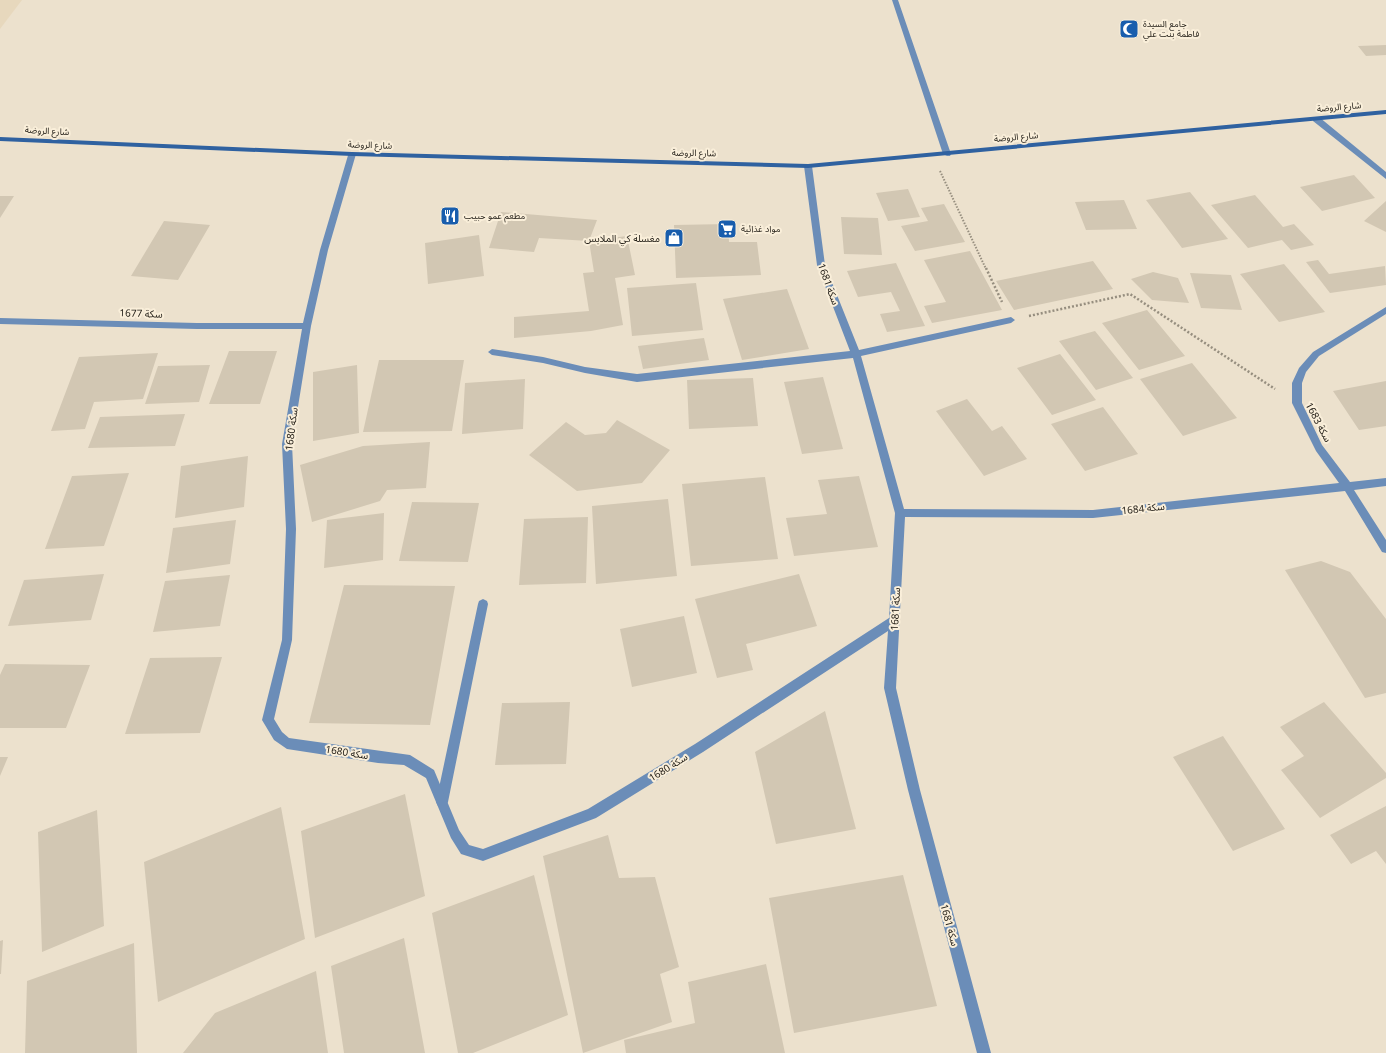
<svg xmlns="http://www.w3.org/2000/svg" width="1386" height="1053" font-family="'Noto Sans','Noto Sans Arabic',sans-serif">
	<rect width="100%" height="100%" fill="#ece1cd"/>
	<!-- built -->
	<path fill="#e7d8bd" d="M 0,0 L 22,0 L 0,29 Z"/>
	<!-- building -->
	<path fill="#d2c7b3" d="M 1386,45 L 1386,55 L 1366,56 L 1358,46 Z
		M 1354,175 L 1375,198 L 1322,211 L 1300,187 Z
		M 908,189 L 920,217 L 888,221 L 876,193 Z
		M 1190,192 L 1228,239 L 1182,248 L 1146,200 Z
		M 1255,195 L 1283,227 L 1294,224 L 1314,245 L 1291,250 L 1282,240 L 1248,248 L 1211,205 Z
		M 0,196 L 14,196 L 0,218 Z
		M 1124,200 L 1137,229 L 1086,230 L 1075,202 Z
		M 1386,201 L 1386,232 L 1364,221 Z
		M 944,204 L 965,242 L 915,251 L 901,226 L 928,221 L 921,208 Z
		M 501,212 L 597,220 L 589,241 L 627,236 L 635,275 L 615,278 L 623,325 L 591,331 L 514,338 L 514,317 L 589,311 L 583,273 L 594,272 L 589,241 L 539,238 L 534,252 L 489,248 Z
		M 841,217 L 878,218 L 882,255 L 844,254 Z
		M 164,221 L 210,225 L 178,280 L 131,276 Z
		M 728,224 L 729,242 L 757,242 L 761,275 L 676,278 L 674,225 Z
		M 479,235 L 484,276 L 428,284 L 425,243 Z
		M 970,251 L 1002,310 L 932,323 L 924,306 L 946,302 L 924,260 Z
		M 1318,260 L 1329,274 L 1385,266 L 1386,285 L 1330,293 L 1306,262 Z
		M 1093,261 L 1113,289 L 1014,310 L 996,281 Z
		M 896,263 L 925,326 L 887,332 L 880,314 L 900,311 L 891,292 L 858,297 L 847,271 Z
		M 1284,264 L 1325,312 L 1279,322 L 1240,274 Z
		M 1153,272 L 1178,278 L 1189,303 L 1152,300 L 1131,279 Z
		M 1190,273 L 1231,275 L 1242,310 L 1201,308 Z
		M 696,283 L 703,330 L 632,336 L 627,288 Z
		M 787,289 L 809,349 L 742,360 L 723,299 Z
		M 1147,310 L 1185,356 L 1139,370 L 1102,323 Z
		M 1095,331 L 1133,378 L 1096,390 L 1059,341 Z
		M 704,338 L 709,360 L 643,369 L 638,346 Z
		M 229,351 L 277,351 L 260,404 L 209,404 Z
		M 158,353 L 143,399 L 94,402 L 85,429 L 51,431 L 79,357 Z
		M 1060,354 L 1096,400 L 1052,415 L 1017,368 Z
		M 379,360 L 464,360 L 452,431 L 363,432 Z
		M 1192,363 L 1237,418 L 1183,436 L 1140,379 Z
		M 210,365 L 199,402 L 145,404 L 158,366 Z
		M 357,365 L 359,433 L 313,441 L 313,372 Z
		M 823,377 L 843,449 L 802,454 L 784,382 Z
		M 753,378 L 758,426 L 689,429 L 687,380 Z
		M 525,379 L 523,429 L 462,434 L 465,383 Z
		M 1386,381 L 1386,426 L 1359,430 L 1333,391 Z
		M 967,399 L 992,431 L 1002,426 L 1027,459 L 984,476 L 936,411 Z
		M 1103,407 L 1138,454 L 1085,471 L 1051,424 Z
		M 185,414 L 175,446 L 88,448 L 100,417 Z
		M 617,420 L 670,450 L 642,483 L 577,491 L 529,455 L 566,422 L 585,435 L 606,433 Z
		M 430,442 L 426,488 L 387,490 L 380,501 L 312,522 L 300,465 L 363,446 Z
		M 248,456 L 244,507 L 175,518 L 181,466 Z
		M 129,473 L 104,546 L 45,549 L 72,476 Z
		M 859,476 L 878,547 L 794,556 L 786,518 L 827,514 L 818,480 Z
		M 765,477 L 778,559 L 691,566 L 682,484 Z
		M 668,499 L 677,576 L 596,584 L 592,506 Z
		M 412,502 L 479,503 L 468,562 L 399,561 Z
		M 384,513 L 383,560 L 324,568 L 327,520 Z
		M 588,517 L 586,583 L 519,585 L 524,519 Z
		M 236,520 L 230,564 L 166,573 L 173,528 Z
		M 1321,561 L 1350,572 L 1386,619 L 1386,693 L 1365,698 L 1285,570 Z
		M 104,574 L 91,620 L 8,626 L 24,580 Z
		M 799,574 L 817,626 L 746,644 L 753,670 L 717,678 L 695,599 Z
		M 230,575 L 220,626 L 153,632 L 165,581 Z
		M 344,585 L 455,586 L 430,725 L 309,723 Z
		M 684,616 L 697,673 L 632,687 L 620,629 Z
		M 222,657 L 200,733 L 125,734 L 150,658 Z
		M 5,664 L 90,665 L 66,728 L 0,728 L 0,675 Z
		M 570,702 L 566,764 L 495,765 L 502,703 Z
		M 1324,702 L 1386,773 L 1386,778 L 1320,818 L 1281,770 L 1304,756 L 1280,727 Z
		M 825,711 L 856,829 L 776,844 L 755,752 Z
		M 1223,736 L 1285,829 L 1233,851 L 1173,757 Z
		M 0,757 L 8,757 L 0,776 Z
		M 405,794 L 425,896 L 315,938 L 301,831 Z
		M 1386,806 L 1386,864 L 1376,851 L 1351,864 L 1330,835 Z
		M 281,807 L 305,939 L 158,1002 L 144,862 Z
		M 97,810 L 104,926 L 42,952 L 38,832 Z
		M 608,835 L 619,878 L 655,877 L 679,967 L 660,974 L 672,1022 L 583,1053 L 543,856 Z
		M 534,875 L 568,1015 L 473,1053 L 458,1053 L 432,913 Z
		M 903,875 L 937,1006 L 794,1033 L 769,898 Z
		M 404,938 L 425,1053 L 344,1053 L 331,966 Z
		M 3,940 L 1,974 L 0,974 L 0,941 Z
		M 134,943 L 137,1053 L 25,1053 L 27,981 Z
		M 766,964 L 785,1053 L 626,1053 L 624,1040 L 695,1023 L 688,982 Z
		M 316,971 L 328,1053 L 183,1053 L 215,1013 Z"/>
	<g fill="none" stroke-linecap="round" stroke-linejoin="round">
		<!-- path-far1 -->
		<path stroke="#968e7f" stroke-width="2" stroke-dasharray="1.5 1.5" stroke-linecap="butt" d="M 940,171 L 986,269"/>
		<!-- path -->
		<path stroke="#968e7f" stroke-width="2.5" stroke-dasharray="2 2" stroke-linecap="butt" d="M 986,268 L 1002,302
			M 1029,316 L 1130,294 L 1275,389"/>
		<!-- lane -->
		<path fill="#6b8db8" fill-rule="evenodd" d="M 892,0 L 898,0 L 951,154 L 950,156 L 947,156 L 943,154 Z
			M 1313,117 L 1319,117 L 1386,172 L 1386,179 L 1313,121 Z
			M 483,599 L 487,601 L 488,604 L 448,802 L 446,806 L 442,808 L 438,806 L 436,802 L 478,604 L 479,601 Z"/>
		<!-- street -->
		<path fill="#6b8db8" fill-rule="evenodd" d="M 349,152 L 352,152 L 356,154 L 328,250 L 311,326 L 292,444 L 296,529 L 292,640 L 274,719 L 282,732 L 289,738 L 410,755 L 434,770 L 459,830 L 469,845 L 483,849 L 588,809 L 695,744 L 889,618 L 895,513 L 853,358 L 637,382 L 585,373 L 543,363 L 492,355 L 488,352 L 492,349 L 543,357 L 585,367 L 637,374 L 850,351 L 817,265 L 804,166 L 805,164 L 808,164 L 812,166 L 825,265 L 859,350 L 1011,317 L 1015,320 L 1011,323 L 861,356 L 904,509 L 1093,510 L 1339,483 L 1316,451 L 1292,403 L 1292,383 L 1299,368 L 1313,352 L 1386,307 L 1386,314 L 1319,356 L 1306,372 L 1302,383 L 1302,403 L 1322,445 L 1350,482 L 1386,478 L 1386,486 L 1354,490 L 1386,540 L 1386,553 L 1382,552 L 1345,491 L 1093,518 L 905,517 L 896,688 L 920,790 L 991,1053 L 977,1053 L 908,790 L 884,688 L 888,631 L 703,752 L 596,818 L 483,861 L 461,854 L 451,838 L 426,778 L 404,765 L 378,763 L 287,749 L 274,740 L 262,720 L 282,640 L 286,529 L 282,444 L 302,329 L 197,329 L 0,324 L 0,318 L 197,323 L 303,323 L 320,250 Z"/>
		<!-- secondary -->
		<path fill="#2f61a0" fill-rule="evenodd" d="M 1386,110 L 1386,114 L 808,168 L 352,156 L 0,141 L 0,137 L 352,152 L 808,164 Z"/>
	</g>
	<!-- icons -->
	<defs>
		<g id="mosque-square" transform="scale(1)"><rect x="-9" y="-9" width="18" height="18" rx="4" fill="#185dad" stroke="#faefda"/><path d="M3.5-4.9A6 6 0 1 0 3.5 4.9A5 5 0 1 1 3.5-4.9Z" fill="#fff"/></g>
		<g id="restaurant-square" transform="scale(1)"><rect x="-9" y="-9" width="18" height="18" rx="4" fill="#185dad" stroke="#faefda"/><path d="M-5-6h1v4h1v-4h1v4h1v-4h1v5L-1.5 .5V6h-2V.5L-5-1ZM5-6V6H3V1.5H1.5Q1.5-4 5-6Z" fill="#fff"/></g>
		<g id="supermarket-square" transform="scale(1)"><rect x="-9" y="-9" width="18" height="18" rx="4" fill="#185dad" stroke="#faefda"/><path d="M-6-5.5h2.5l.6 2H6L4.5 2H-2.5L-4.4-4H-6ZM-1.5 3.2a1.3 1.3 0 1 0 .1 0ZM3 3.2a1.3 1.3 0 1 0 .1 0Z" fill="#fff"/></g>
		<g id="shop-square" transform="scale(1)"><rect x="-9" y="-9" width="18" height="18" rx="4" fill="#185dad" stroke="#faefda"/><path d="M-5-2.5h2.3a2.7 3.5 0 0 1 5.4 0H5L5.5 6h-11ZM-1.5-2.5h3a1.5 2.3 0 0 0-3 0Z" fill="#fff"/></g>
	</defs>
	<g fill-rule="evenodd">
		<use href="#mosque-square" x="1129" y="29"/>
		<use href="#restaurant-square" x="450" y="216"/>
		<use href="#supermarket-square" x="727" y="229"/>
		<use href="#shop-square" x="674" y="238"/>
	</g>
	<g text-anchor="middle" stroke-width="4" stroke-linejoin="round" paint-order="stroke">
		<!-- far-poi labels -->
		<g font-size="9" fill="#201c15" stroke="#faefda" text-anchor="start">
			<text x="1143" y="27">جامع السيدة<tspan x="1143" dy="10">فاطمة بنت علي</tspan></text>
			<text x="464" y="219">مطعم عمو حبيب</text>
			<text x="741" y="232">مواد غذائية</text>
		</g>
		<!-- far-street labels -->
		<g font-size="9" fill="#201c15" stroke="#faefda">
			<text transform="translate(1339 107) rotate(-5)" y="3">شارع الروضة</text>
			<text transform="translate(47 131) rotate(3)" y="3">شارع الروضة</text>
			<text transform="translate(1016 137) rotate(-5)" y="3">شارع الروضة</text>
			<text transform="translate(370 145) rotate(2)" y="3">شارع الروضة</text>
			<text transform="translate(694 153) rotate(1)" y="3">شارع الروضة</text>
		</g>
		<!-- poi labels -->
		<g font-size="10" fill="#201c15" stroke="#faefda" text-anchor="end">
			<text x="660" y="242">مغسلة كي الملابس</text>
		</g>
		<!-- street labels -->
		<g font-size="10" fill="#201c15" stroke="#faefda">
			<text transform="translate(829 284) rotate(70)" y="4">سكة 1681</text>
			<text transform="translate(141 313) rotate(2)" y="4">سكة 1677</text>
			<text transform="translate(1319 422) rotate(62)" y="4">سكة 1683</text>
			<text transform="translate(291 429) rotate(-83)" y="4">سكة 1680</text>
			<text transform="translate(1143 508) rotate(-6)" y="4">سكة 1684</text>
			<text transform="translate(895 609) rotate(-87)" y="4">سكة 1681</text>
			<text transform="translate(347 752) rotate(9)" y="4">سكة 1680</text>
			<text transform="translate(668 767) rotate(-32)" y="4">سكة 1680</text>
			<text transform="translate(950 925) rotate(75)" y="4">سكة 1681</text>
		</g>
	</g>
</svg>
